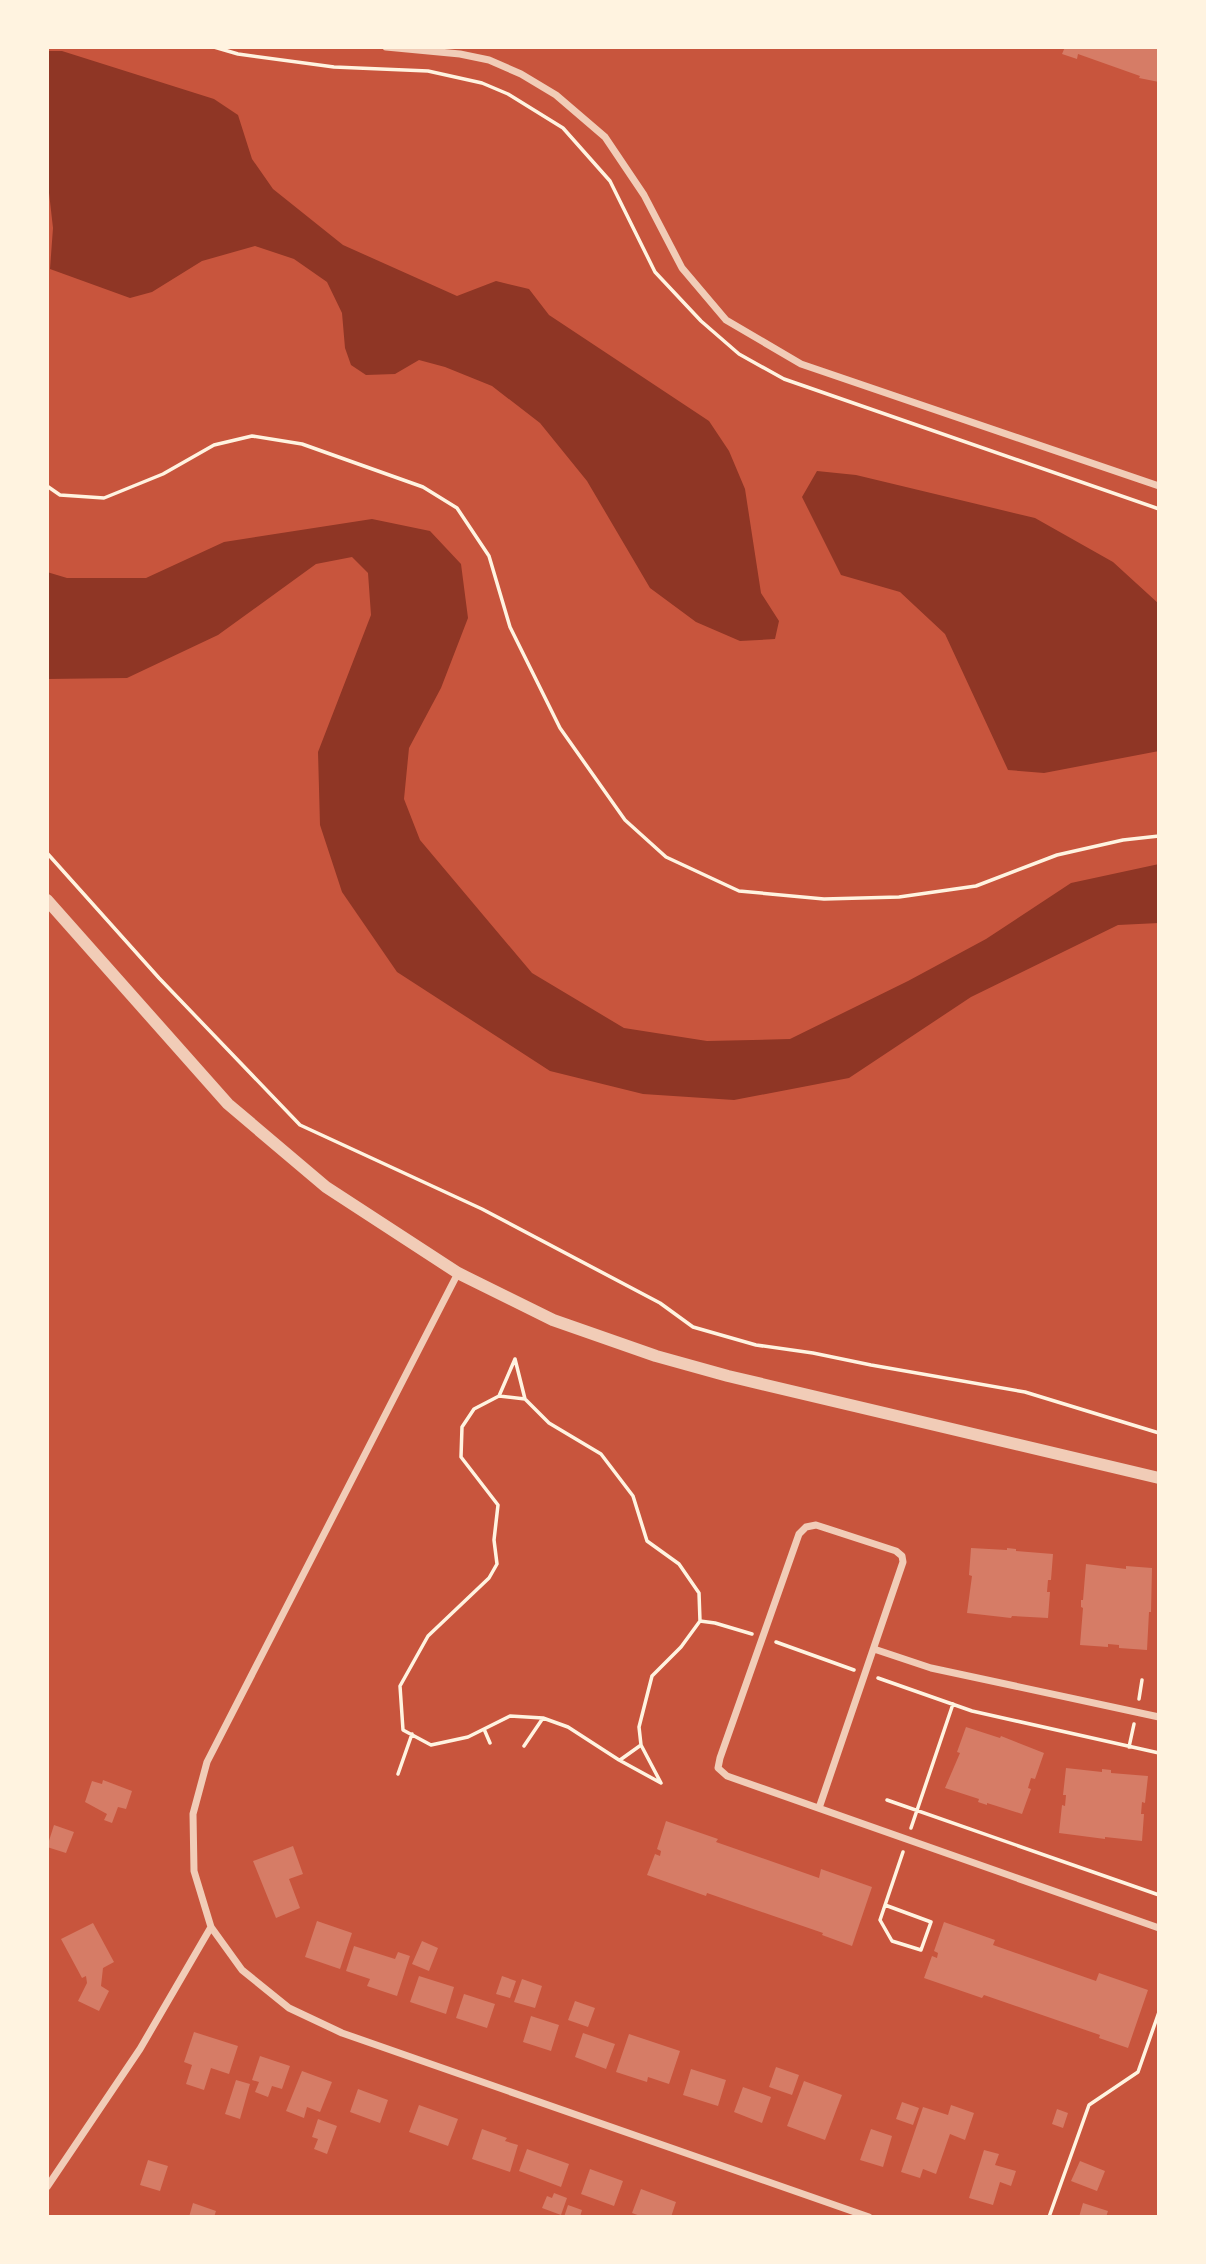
<svg xmlns="http://www.w3.org/2000/svg" width="1206" height="2264" font-family="'Playfair Display',serif">
	<rect width="100%" height="100%" fill="#c8553d"/>
	<!-- water -->
	<path fill="#8f3625" d="M 47,51 L 62,51 L 214,99 L 238,115 L 252,159 L 273,189 L 343,245 L 457,296 L 496,281 L 529,289 L 549,315 L 709,421 L 729,451 L 745,489 L 761,593 L 779,621 L 775,639 L 740,641 L 696,622 L 650,588 L 587,481 L 540,423 L 492,386 L 445,367 L 419,360 L 395,374 L 366,375 L 351,365 L 345,348 L 342,313 L 327,282 L 294,259 L 255,246 L 202,261 L 152,292 L 130,298 L 50,269 L 53,228 L 47,175 Z
		M 817,471 L 856,475 L 1035,518 L 1113,562 L 1159,604 L 1159,751 L 1044,773 L 1008,770 L 945,634 L 900,592 L 841,575 L 802,497 Z
		M 372,519 L 430,531 L 461,564 L 468,618 L 441,688 L 409,748 L 404,799 L 420,840 L 532,973 L 624,1028 L 707,1041 L 790,1039 L 908,981 L 986,939 L 1071,883 L 1159,864 L 1159,923 L 1118,925 L 971,997 L 849,1078 L 734,1100 L 643,1094 L 550,1071 L 397,972 L 342,892 L 320,825 L 318,752 L 371,615 L 368,573 L 352,557 L 316,564 L 218,635 L 127,678 L 47,679 L 47,572 L 67,578 L 146,578 L 224,542 Z"/>
	<!-- building -->
	<path fill="#d67c66" d="M 1065,47 L 1159,47 L 1159,82 L 1139,78 L 1140,76 L 1078,54 L 1077,59 L 1062,54 Z
		M 971,1548 L 1007,1550 L 1007,1548 L 1016,1549 L 1016,1551 L 1053,1554 L 1051,1580 L 1048,1580 L 1047,1592 L 1050,1592 L 1048,1618 L 1012,1616 L 1011,1618 L 967,1613 L 972,1576 L 969,1575 Z
		M 1086,1564 L 1126,1569 L 1126,1566 L 1152,1568 L 1151,1612 L 1149,1612 L 1147,1650 L 1119,1648 L 1119,1645 L 1108,1644 L 1108,1647 L 1080,1645 L 1083,1608 L 1081,1607 L 1081,1600 L 1083,1600 Z
		M 966,1727 L 1000,1738 L 1001,1736 L 1044,1753 L 1035,1779 L 1031,1778 L 1028,1788 L 1031,1789 L 1022,1814 L 987,1803 L 987,1805 L 978,1802 L 979,1799 L 945,1788 L 960,1753 L 957,1752 Z
		M 1066,1768 L 1102,1772 L 1102,1769 L 1111,1770 L 1111,1773 L 1148,1776 L 1145,1803 L 1142,1802 L 1141,1814 L 1144,1814 L 1142,1841 L 1105,1837 L 1105,1839 L 1059,1833 L 1062,1805 L 1065,1806 L 1066,1795 L 1063,1795 Z
		M 103,1780 L 132,1791 L 126,1809 L 118,1807 L 112,1823 L 104,1820 L 107,1814 L 85,1802 L 92,1781 L 102,1784 Z
		M 666,1821 L 718,1839 L 716,1842 L 819,1878 L 821,1869 L 872,1887 L 852,1946 L 822,1935 L 823,1933 L 707,1893 L 706,1896 L 647,1875 L 655,1854 L 660,1856 L 661,1851 L 657,1849 Z
		M 54,1825 L 74,1832 L 66,1853 L 47,1847 Z
		M 293,1846 L 303,1874 L 289,1879 L 300,1908 L 276,1918 L 253,1861 Z
		M 317,1921 L 352,1933 L 340,1969 L 305,1957 Z
		M 944,1922 L 995,1940 L 993,1945 L 1096,1981 L 1099,1973 L 1148,1990 L 1128,2048 L 1099,2038 L 1100,2035 L 984,1995 L 982,1998 L 924,1978 L 932,1956 L 937,1958 L 938,1953 L 934,1951 Z
		M 93,1923 L 114,1962 L 103,1968 L 101,1986 L 109,1991 L 99,2011 L 78,2001 L 87,1983 L 86,1976 L 82,1978 L 61,1939 Z
		M 422,1941 L 438,1948 L 429,1971 L 412,1964 Z
		M 354,1946 L 395,1959 L 398,1952 L 410,1956 L 397,1996 L 367,1986 L 370,1979 L 346,1971 Z
		M 419,1976 L 454,1987 L 446,2014 L 410,2002 Z
		M 502,1976 L 516,1981 L 510,1998 L 496,1994 Z
		M 522,1979 L 542,1986 L 535,2008 L 514,2002 Z
		M 464,1994 L 495,2004 L 487,2028 L 456,2018 Z
		M 575,2001 L 595,2008 L 588,2027 L 568,2020 Z
		M 531,2016 L 559,2025 L 551,2051 L 523,2042 Z
		M 194,2032 L 238,2046 L 229,2074 L 211,2068 L 204,2090 L 186,2084 L 192,2065 L 184,2062 Z
		M 583,2033 L 615,2044 L 606,2069 L 575,2057 Z
		M 629,2034 L 680,2051 L 669,2084 L 648,2077 L 647,2082 L 616,2072 Z
		M 260,2056 L 290,2066 L 282,2089 L 272,2086 L 268,2097 L 255,2092 L 259,2082 L 252,2080 Z
		M 776,2067 L 799,2075 L 792,2095 L 769,2087 Z
		M 691,2069 L 726,2080 L 718,2106 L 683,2095 Z
		M 302,2071 L 332,2082 L 320,2112 L 307,2107 L 304,2118 L 286,2111 Z
		M 236,2080 L 250,2084 L 240,2119 L 225,2114 Z
		M 804,2081 L 842,2095 L 825,2140 L 787,2126 Z
		M 743,2087 L 771,2097 L 762,2123 L 734,2112 Z
		M 358,2089 L 388,2100 L 380,2123 L 350,2112 Z
		M 902,2102 L 919,2108 L 913,2125 L 896,2119 Z
		M 419,2105 L 458,2119 L 448,2146 L 409,2132 Z
		M 951,2105 L 974,2113 L 965,2140 L 950,2134 L 936,2174 L 923,2169 L 920,2178 L 901,2172 L 923,2107 L 948,2115 Z
		M 1057,2109 L 1068,2113 L 1063,2128 L 1052,2124 Z
		M 318,2119 L 337,2126 L 327,2154 L 314,2149 L 318,2139 L 312,2137 Z
		M 482,2129 L 507,2138 L 505,2141 L 518,2145 L 510,2172 L 472,2159 Z
		M 871,2129 L 892,2136 L 883,2167 L 860,2160 Z
		M 527,2149 L 569,2164 L 561,2187 L 519,2171 Z
		M 984,2150 L 999,2154 L 995,2165 L 1016,2171 L 1011,2186 L 1000,2182 L 993,2205 L 969,2198 Z
		M 148,2160 L 168,2166 L 160,2191 L 140,2185 Z
		M 1080,2161 L 1105,2171 L 1097,2191 L 1071,2181 Z
		M 590,2169 L 623,2181 L 614,2206 L 581,2194 Z
		M 641,2189 L 676,2202 L 671,2217 L 643,2217 L 632,2213 Z
		M 554,2193 L 567,2198 L 561,2215 L 542,2208 L 547,2196 L 552,2198 Z
		M 193,2203 L 216,2211 L 214,2217 L 189,2217 Z
		M 1083,2203 L 1108,2211 L 1106,2217 L 1079,2217 Z
		M 568,2205 L 582,2210 L 580,2217 L 564,2217 Z"/>
	<g fill="none" stroke-linecap="round" stroke-linejoin="round">
		<!-- path -->
		<path stroke="#fff3e0" stroke-width="3.5" d="M 214,47 L 238,54 L 334,67 L 428,71 L 482,83 L 508,94 L 563,128 L 610,181 L 655,272 L 701,321 L 739,354 L 784,379 L 1159,509
			M 47,486 L 60,495 L 104,498 L 163,474 L 214,445 L 252,436 L 302,444 L 423,487 L 457,508 L 489,556 L 510,627 L 560,728 L 625,820 L 666,857 L 739,891 L 824,899 L 899,897 L 976,886 L 1057,855 L 1123,840 L 1159,836
			M 47,853 L 159,978 L 300,1125 L 482,1209 L 660,1303 L 693,1327 L 756,1345 L 813,1353 L 871,1365 L 1025,1392 L 1159,1433
			M 515,1359 L 525,1399
			M 499,1396 L 525,1399 L 549,1423 L 601,1454 L 633,1496 L 647,1541 L 679,1564 L 699,1593 L 700,1621 L 681,1647 L 652,1676 L 639,1727 L 641,1745 L 661,1783 L 619,1760 L 568,1727 L 543,1718 L 510,1716 L 468,1737 L 431,1745 L 403,1730 L 400,1686 L 428,1636 L 489,1578 L 497,1564 L 494,1540 L 498,1505 L 461,1457 L 462,1427 L 474,1409 Z
			M 499,1396 L 515,1359
			M 700,1621 L 715,1623 L 752,1634
			M 776,1642 L 854,1670
			M 878,1678 L 972,1711 L 1159,1753
			M 1139,1699 L 1142,1680
			M 484,1729 L 490,1743
			M 524,1746 L 543,1718
			M 1129,1747 L 1134,1724
			M 620,1760 L 641,1745
			M 398,1774 L 412,1734
			M 887,1800 L 1159,1895
			M 911,1828 L 953,1704
			M 885,1905 L 931,1922 L 921,1950 L 892,1941 L 880,1920 L 903,1852
			M 1049,2217 L 1089,2105 L 1138,2072 L 1159,2012"/>
		<!-- minor -->
		<path stroke="#f1ccb7" stroke-width="7" d="M 386,47 L 460,54 L 489,60 L 521,74 L 556,95 L 605,137 L 644,195 L 682,268 L 726,320 L 801,364 L 1159,486
			M 458,1273 L 207,1762 L 193,1814 L 194,1871 L 211,1927 L 242,1970 L 289,2008 L 342,2033 L 869,2217
			M 874,1649 L 931,1668 L 1159,1717
			M 819,1808 L 903,1562 L 902,1556 L 896,1551 L 816,1525 L 806,1527 L 799,1534 L 720,1758 L 718,1768 L 727,1776 L 1159,1928
			M 47,2187 L 140,2049 L 211,1927"/>
		<!-- tertiary -->
		<path stroke="#f1ccb7" stroke-width="12" d="M 47,900 L 228,1104 L 326,1187 L 458,1273 L 553,1320 L 656,1356 L 728,1376 L 1159,1478"/>
	</g>
	<!-- border -->
	<rect width="1206" height="2264" fill="none" stroke="#fff3e0" stroke-width="98"/>
</svg>
